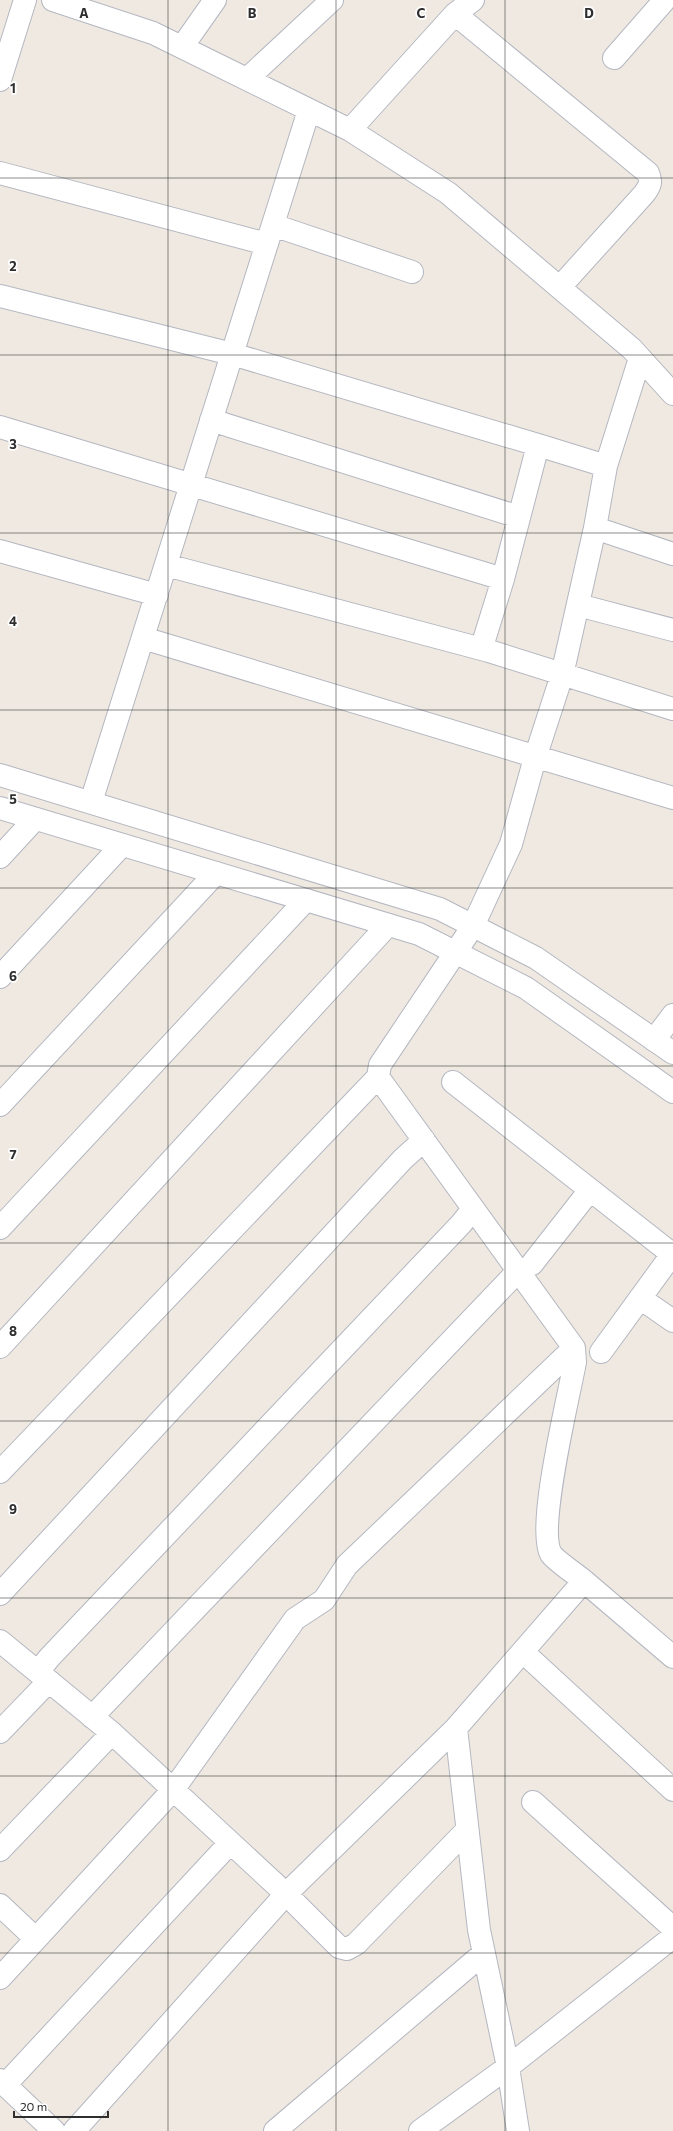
<svg xmlns="http://www.w3.org/2000/svg" width="673" height="2131" font-family="Commissioner,sans-serif">
	<rect width="100%" height="100%" fill="#efe9e1"/>
	<g fill="none" stroke-linecap="round" stroke-linejoin="round">
		<!-- street casing -->
		<g stroke="#b4b7c1" stroke-width="24">
			<path id="street" d="M 53,0 L 153,33 L 350,130 L 448,193 L 632,349 L 673,394
				M 455,14 L 648,173 C 652,182 650,186 644,194 L 560,287
				M 182,47 L 215,0
				M 614,58 L 663,2
				M 247,79 L 332,0
				M 0,80 L 25,0
				M 350,130 L 455,14 L 473,0
				M 0,173 L 267,244
				M 273,225 L 412,272
				M 0,296 L 232,354 L 538,445
				M 211,420 L 519,517
				M 0,427 L 503,579
				M 606,466 L 538,445 L 503,579 L 484,640 L 485,646 L 489,651 L 673,709
				M 595,528 L 673,554
				M 0,551 L 157,595
				M 166,565 L 489,651
				M 578,605 L 673,630
				M 143,638 L 673,798
				M 91,802 L 309,110
				M 0,857 L 35,819
				M 0,977 L 122,845
				M 654,1040 L 673,1015
				M 453,1082 L 672,1254
				M 0,1105 L 216,873
				M 0,1228 L 306,900
				M 532,1264 L 590,1190
				M 640,1298 L 673,1321
				M 0,1347 L 388,925
				M 601,1352 L 673,1253
				M 0,1472 L 378,1077
				M 584,1581 L 673,1657
				M 0,1594 L 403,1159 L 424,1140
				M 0,1641 L 112,1733 L 286,1894 L 456,1728
				M 523,1652 L 673,1790
				M 38,1672 L 49,1658 L 461,1224 L 473,1209
				M 92,1717 L 518,1271
				M 0,1732 L 49,1681
				M 533,1802 L 673,1928
				M 0,1850 L 112,1733
				M 0,1905 L 36,1939
				M 0,1978 L 173,1790 L 295,1619 L 324,1600 L 347,1565 L 574,1348
				M 0,2080 L 54,2131
				M 5,2085 L 230,1843
				M 74,2131 L 286,1894 L 339,1947 L 347,1949 L 356,1944 L 467,1830
				M 275,2131 L 484,1953
				M 420,2131 L 508,2067 L 673,1937
				M 518,2131 L 508,2067 L 479,1930 L 456,1728 L 584,1581 C 576,1574 557,1562 551,1554 C 536,1528 569,1396 575,1362 L 574,1348 L 378,1077 L 380,1065 L 473,926 L 511,844 L 535,758 L 562,675 L 595,528 L 606,466 L 640,358"/>
		</g>
		<!-- secondary casing -->
		<g stroke="#b4b7c1" stroke-width="24">
			<path id="secondary" d="M 0,775 L 440,909 L 536,958 L 673,1053
				M 0,808 L 419,934 L 526,988 L 673,1092"/>
		</g>
		<!-- street -->
		<use href="#street" stroke="#fff" stroke-width="22"/>
		<!-- secondary -->
		<use href="#secondary" stroke="#fff" stroke-width="22"/>
	</g>
	<!-- grid -->
	<path fill="none" stroke="#2e2e2e" stroke-width="1" stroke-opacity="0.55" d="M 168,0 L 168,2131M 336,0 L 336,2131M 505,0 L 505,2131M 0,178 L 673,178M 0,355 L 673,355M 0,533 L 673,533M 0,710 L 673,710M 0,888 L 673,888M 0,1066 L 673,1066M 0,1243 L 673,1243M 0,1421 L 673,1421M 0,1598 L 673,1598M 0,1776 L 673,1776M 0,1953 L 673,1953"/>
	<g font-size="13" text-anchor="middle" font-weight="bold" fill="#2e2e2e" stroke="#fff" stroke-width="3.5" stroke-linejoin="round" paint-order="stroke">
		<text x="84" y="18">A</text>
		<text x="252" y="18">B</text>
		<text x="421" y="18">C</text>
		<text x="589" y="18">D</text>
		<text x="13" y="93">1</text>
		<text x="13" y="271">2</text>
		<text x="13" y="449">3</text>
		<text x="13" y="626">4</text>
		<text x="13" y="804">5</text>
		<text x="13" y="981">6</text>
		<text x="13" y="1159">7</text>
		<text x="13" y="1336">8</text>
		<text x="13" y="1514">9</text>
	</g>
	<!-- scale -->
	<path d="M14 2111v6h94v-6" fill="none" stroke="#2e2e2e" stroke-width="2"/>
	<text x="20" y="2111" font-size="12" fill="#2e2e2e" stroke="#ffffff" stroke-width="3" paint-order="stroke">20 m</text>
</svg>
